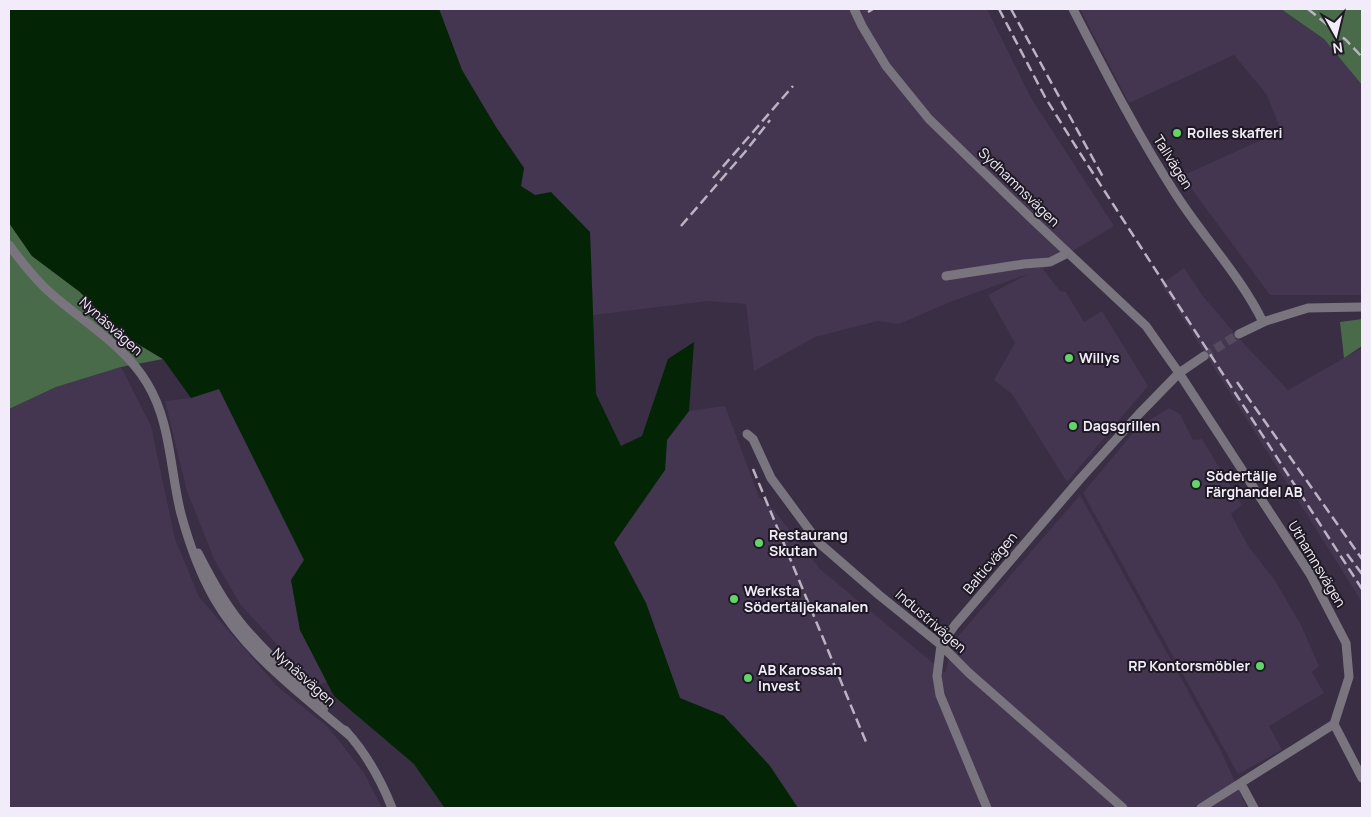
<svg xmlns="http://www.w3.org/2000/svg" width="1371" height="817" font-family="Manrope,sans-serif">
	<rect width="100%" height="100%" fill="#392e43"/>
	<!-- built -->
	<path fill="#443651" d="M 439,9 L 987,9 L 1031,98 L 1114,226 L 1043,269 L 1060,291 L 1066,292 L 1084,322 L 1102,311 L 1148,386 L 1067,482 L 1012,394 L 994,380 L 1015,343 L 988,295 L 1028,274 L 950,302 L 899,324 L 878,321 L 815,337 L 754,371 L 746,304 L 708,301 L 593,315 L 590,232 L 521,186 L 524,168 L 496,127 L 462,70 Z
		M 1080,9 L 1281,9 L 1324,39 L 1362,85 L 1362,295 L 1270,295 L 1182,176 L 1281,131 L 1267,95 L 1234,55 L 1129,103 Z
		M 1184,268 L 1202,295 L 1244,344 L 1288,390 L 1362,348 L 1362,602 L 1161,284 Z
		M 121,367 L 151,426 L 175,539 L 199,597 L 278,687 L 328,727 L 364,773 L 382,808 L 9,808 L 9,409 L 56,387 Z
		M 219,388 L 305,560 L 291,580 L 300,630 L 327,682 L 315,686 L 240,604 L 214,559 L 187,491 L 165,401 L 191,398 Z
		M 725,406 L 759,497 L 774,510 L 820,569 L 945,673 L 954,641 L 1080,495 L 1220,749 L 1247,808 L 798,808 L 770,766 L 724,716 L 680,698 L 646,603 L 614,543 L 665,470 L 667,440 L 689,411 Z
		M 1169,408 L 1180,414 L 1193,440 L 1202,439 L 1242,505 L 1231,514 L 1248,546 L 1274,579 L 1301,625 L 1319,666 L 1312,672 L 1324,693 L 1269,726 L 1282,750 L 1238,774 L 1083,493 L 1137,428 Z"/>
	<!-- forest -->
	<path fill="#496b49" d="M 1281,9 L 1362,9 L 1362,85 L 1324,39 Z
		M 9,223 L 32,256 L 80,292 L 121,334 L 163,359 L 121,367 L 56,387 L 9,409 Z
		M 1362,319 L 1362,346 L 1344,358 L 1340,322 Z"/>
	<!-- water -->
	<path fill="#032506" d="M 9,9 L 439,9 L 462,70 L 496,127 L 524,168 L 521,186 L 535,195 L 551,192 L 590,232 L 596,394 L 621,446 L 642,436 L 668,359 L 694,342 L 689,411 L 667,440 L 665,470 L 614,543 L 646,603 L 680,698 L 724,716 L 770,766 L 798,808 L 443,808 L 444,807 L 414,764 L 334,696 L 300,630 L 291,580 L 304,560 L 219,389 L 191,398 L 163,359 L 121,334 L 80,292 L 32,256 L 9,223 Z"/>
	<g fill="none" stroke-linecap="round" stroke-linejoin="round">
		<!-- minor-tunnel -->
		<path stroke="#554a5e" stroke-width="9" stroke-dasharray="9 4.5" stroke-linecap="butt" d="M 1204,356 L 1239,334"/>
		<!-- minor -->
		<path stroke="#7a747f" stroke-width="9" d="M 854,9 L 862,26 L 886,66 L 929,119 L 1032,219 L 1146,326 L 1179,373 L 1310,574 L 1346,643 L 1349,677 L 1334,724 L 1201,808
			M 1073,9 C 1105,71 1137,134 1175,193 C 1203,237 1240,275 1263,322
			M 9,245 C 20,260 32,275 45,288 C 79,320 123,343 147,383 C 171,422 170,471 181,514 C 189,543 199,572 214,598 C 246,654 301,694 349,735
			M 946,276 L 1024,264 L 1050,262 L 1068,253
			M 1239,334 L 1266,321 L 1308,308 L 1362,307
			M 747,434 L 753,439 L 771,478 L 819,543 L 879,595 L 941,645 L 969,673 L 1123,808
			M 198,553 C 210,576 223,601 240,622 C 265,654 297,679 324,708
			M 1334,724 L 1362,778
			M 345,730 C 366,753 381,780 392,808
			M 1241,784 L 1254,808
			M 987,808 L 940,695 L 937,676 L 941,645 L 955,625 L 1081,478 L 1139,414 L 1179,373 L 1204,356"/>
		<!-- rail -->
		<path stroke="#bbb3c3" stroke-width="2.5" stroke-dasharray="10 5" stroke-linecap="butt" d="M 999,9 L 1045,97 L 1078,150 L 1362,589
			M 1011,9 L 1103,177
			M 1308,9 L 1346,40 L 1362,57
			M 868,12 L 873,9
			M 713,178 L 793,86
			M 681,226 L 745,152 L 770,120
			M 1237,382 L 1362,559
			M 753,469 L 866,742
			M 1347,554 L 1362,574"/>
	</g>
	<!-- markers -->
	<g fill="#62d469" stroke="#1e1922" stroke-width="2">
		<circle cx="1177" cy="133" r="5"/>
		<circle cx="1069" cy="358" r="5"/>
		<circle cx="1073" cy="426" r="5"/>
		<circle cx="1196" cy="484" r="5"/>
		<circle cx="759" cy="543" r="5"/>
		<circle cx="734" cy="599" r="5"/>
		<circle cx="1260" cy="666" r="5"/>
		<circle cx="748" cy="678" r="5"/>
	</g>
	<g text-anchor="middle" stroke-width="4" stroke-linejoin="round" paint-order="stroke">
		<!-- poi labels -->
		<g font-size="14" font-weight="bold" fill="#f2ebf9" stroke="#1e1922" text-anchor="start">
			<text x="1187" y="138">Rolles skafferi</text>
			<text x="1079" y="363">Willys</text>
			<text x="1083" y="431">Dagsgrillen</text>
			<text x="1206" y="481">Södertälje<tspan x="1206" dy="16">Färghandel AB</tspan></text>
			<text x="769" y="540">Restaurang<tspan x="769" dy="16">Skutan</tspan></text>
			<text x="744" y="596">Werksta<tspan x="744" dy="16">Södertäljekanalen</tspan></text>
			<text x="1250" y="671" text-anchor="end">RP Kontorsmöbler</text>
			<text x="758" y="675">AB Karossan<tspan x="758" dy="16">Invest</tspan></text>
		</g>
		<!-- street labels -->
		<g font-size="14" fill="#f2ebf9" stroke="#1e1922">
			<text transform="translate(1173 162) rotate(58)" y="5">Tallvägen</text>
			<text transform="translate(1019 187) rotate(44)" y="5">Sydhamnsvägen</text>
			<text transform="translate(111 326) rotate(42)" y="5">Nynäsvägen</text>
			<text transform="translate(990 563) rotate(-50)" y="5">Balticvägen</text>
			<text transform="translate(1317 564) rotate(59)" y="5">Uthamnsvägen</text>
			<text transform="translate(931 621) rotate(41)" y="5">Industrivägen</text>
			<text transform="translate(304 677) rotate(42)" y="5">Nynäsvägen</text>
		</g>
	</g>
	<!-- border -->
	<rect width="1371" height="817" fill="none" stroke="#f2ebf9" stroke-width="20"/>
	<!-- north arrow -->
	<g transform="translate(1336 35) rotate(172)" stroke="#1e1922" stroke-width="4" paint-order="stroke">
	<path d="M0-4L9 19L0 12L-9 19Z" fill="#f2ebf9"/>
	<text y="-8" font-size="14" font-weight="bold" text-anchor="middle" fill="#f2ebf9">N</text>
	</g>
</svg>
